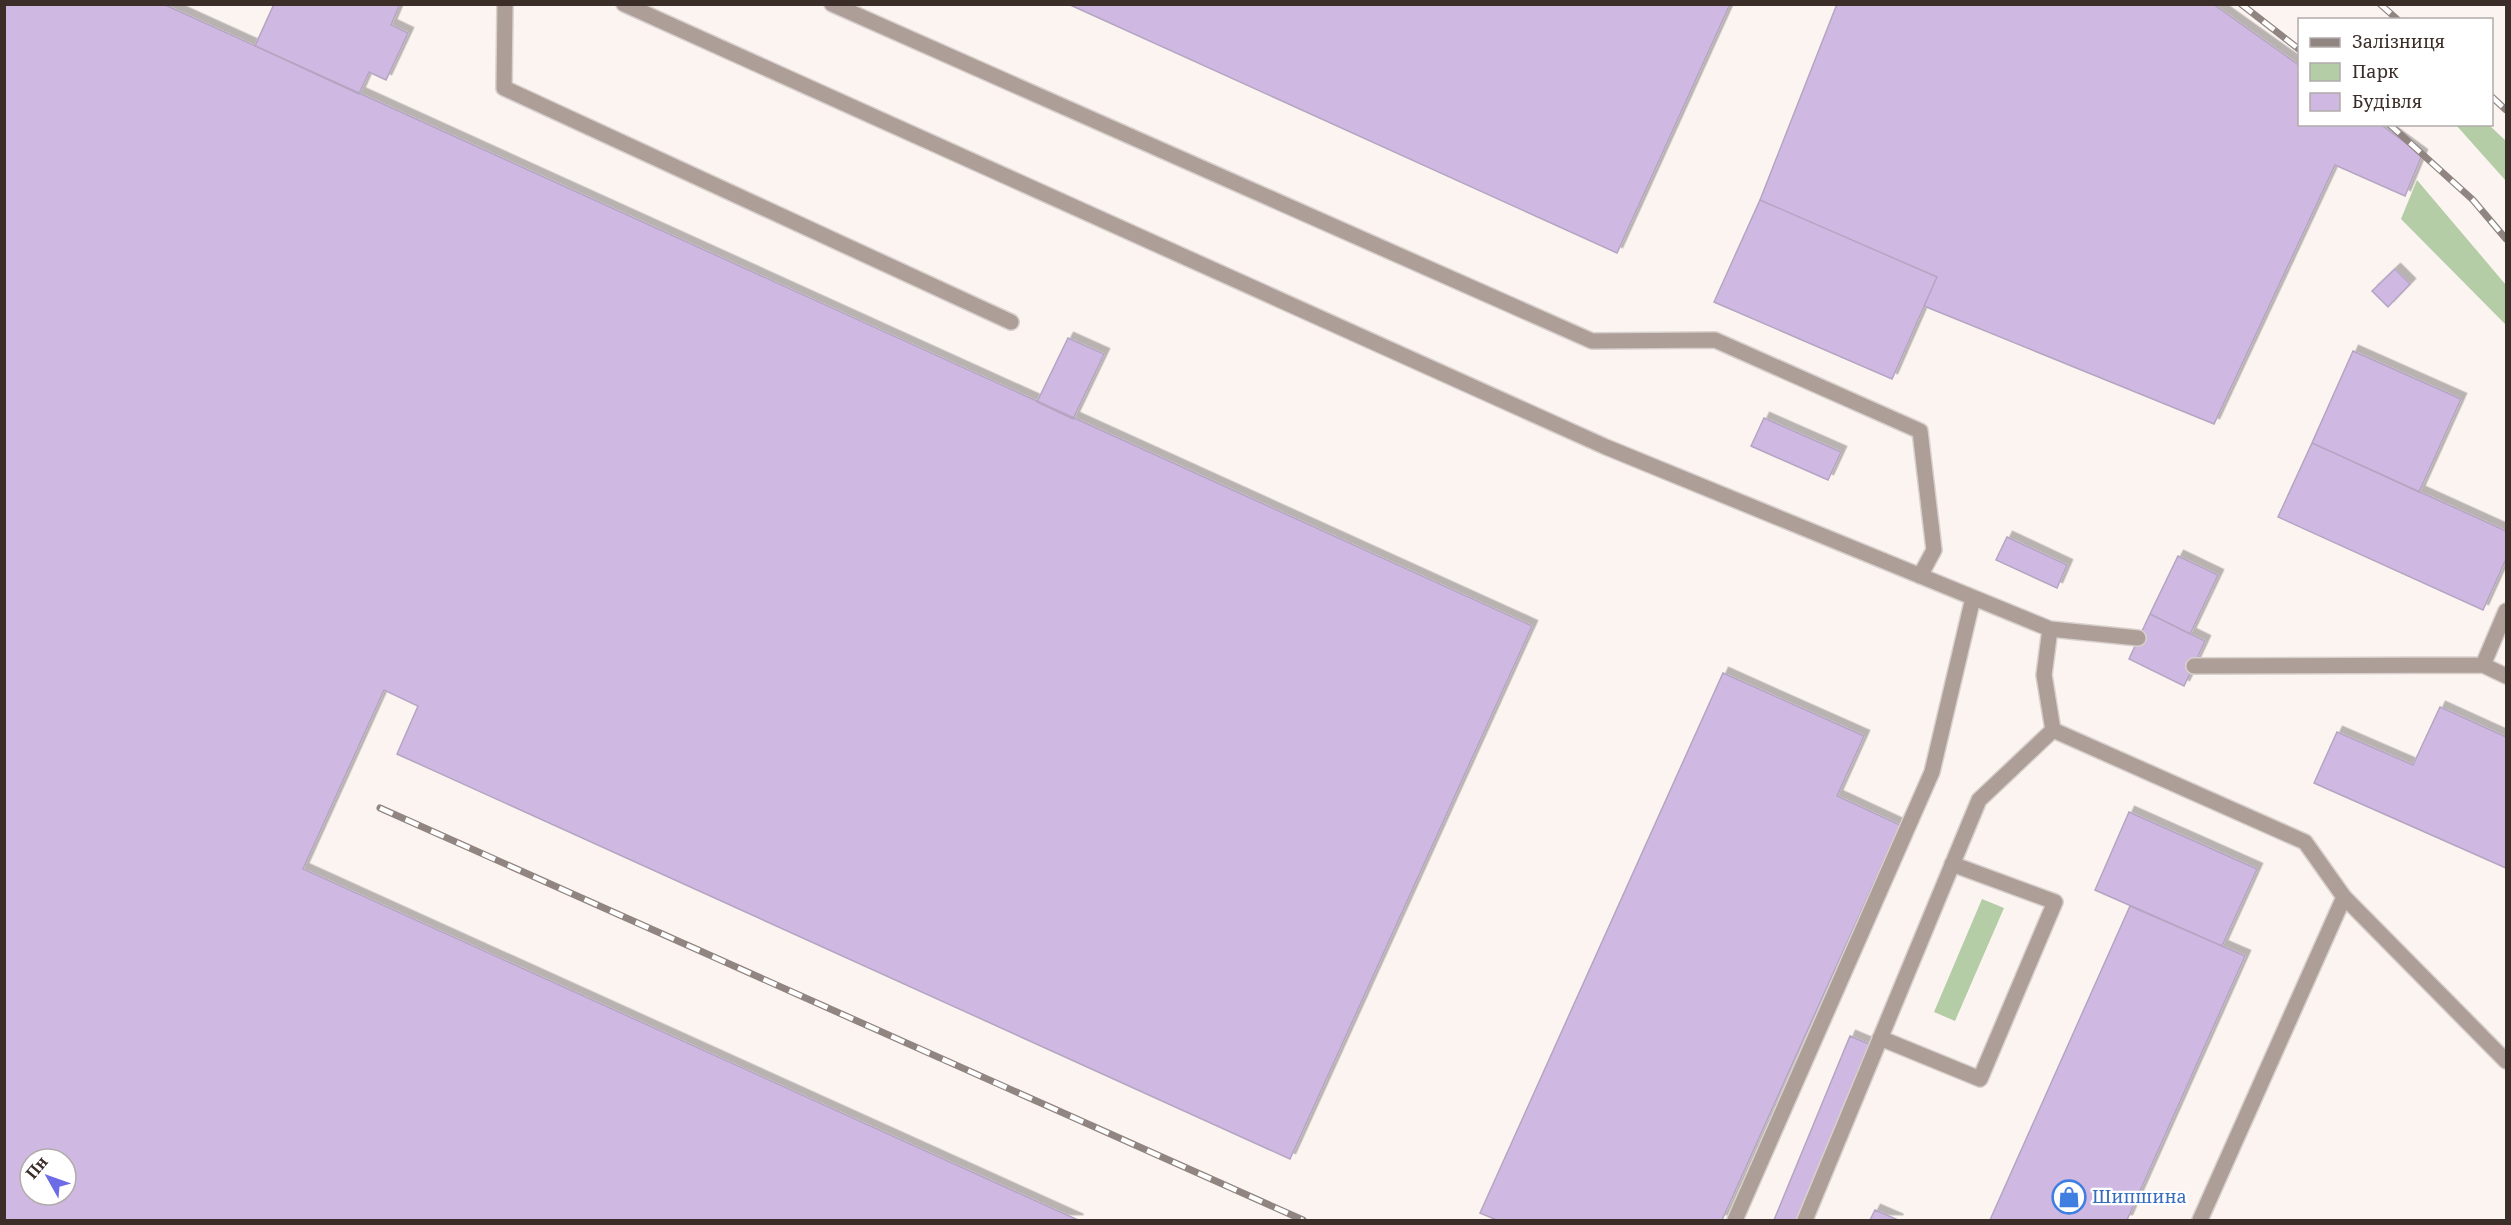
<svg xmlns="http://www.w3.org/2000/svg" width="2511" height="1225" font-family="'Noto Serif',serif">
	<defs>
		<filter id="shadow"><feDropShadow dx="5.5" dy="-5.5" stdDeviation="0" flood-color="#0004"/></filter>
	</defs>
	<rect width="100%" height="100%" fill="#fbf4f1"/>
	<!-- green -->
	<path fill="#b4cda6" d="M 2456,125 L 2489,125 L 2506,141 L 2506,181 Z
		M 2417,180 L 2506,285 L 2506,325 L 2401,219 Z
		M 1982,899 L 2004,908 L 1955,1021 L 1934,1012 Z"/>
	<!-- building -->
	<path fill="#cfb9e2" stroke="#b5a5c2" stroke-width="1.5" fill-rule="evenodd" filter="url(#shadow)" d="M 4,4 L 163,4 L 1532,626 L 1290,1159 L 397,754 L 418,706 L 384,690 L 303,869 L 1078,1220 L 4,1220 ZM 30,1159 L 66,1159 L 66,1195 L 30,1195 Z
		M 274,4 L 400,4 L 391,25 L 408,33 L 386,80 L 369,72 L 359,94 L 255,46 Z
		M 1068,4 L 1730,4 L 1617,253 Z
		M 1837,4 L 2213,4 L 2300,66 L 2300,124 L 2380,124 L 2422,155 L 2405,196 L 2335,165 L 2214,424 L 1924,306 L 1937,277 L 1760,200 Z
		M 1760,200 L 1937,277 L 1892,379 L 1714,302 Z
		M 2395,269 L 2410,284 L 2388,307 L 2372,291 Z
		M 1068,338 L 1104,354 L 1073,419 L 1037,402 Z
		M 2353,351 L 2461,399 L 2419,492 L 2312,443 Z
		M 1764,418 L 1841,452 L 1828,480 L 1751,446 Z
		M 2312,443 L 2506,531 L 2506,559 L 2483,610 L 2278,517 Z
		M 2007,537 L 2067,565 L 2057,588 L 1996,560 Z
		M 2178,556 L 2218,575 L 2190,634 L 2150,614 Z
		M 2150,614 L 2205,641 L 2184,686 L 2129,659 Z
		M 1723,673 L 1864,736 L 1837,796 L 1900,825 L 1722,1220 L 1497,1220 L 1480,1213 Z
		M 2440,707 L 2506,737 L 2506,868 L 2314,783 L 2337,732 L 2413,765 Z
		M 2129,812 L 2257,869 L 2222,946 L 2095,890 Z
		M 2130,906 L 2245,956 L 2127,1220 L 1990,1220 Z
		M 1850,1036 L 1869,1044 L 1797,1220 L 1774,1220 Z
		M 1875,1210 L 1898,1220 L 1870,1220 Z"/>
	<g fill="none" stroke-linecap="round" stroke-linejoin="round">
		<!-- service casing -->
		<g stroke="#d8d0cd" stroke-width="18">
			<path id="service" d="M 505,4 L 504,88 L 1011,322
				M 624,4 L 1606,447 L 2050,629 L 2138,638
				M 832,4 L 1592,341 L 1715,340 L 1920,431 L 1934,550 L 1920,576
				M 2050,629 L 2044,675 L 2053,730
				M 2483,665 L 2506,611
				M 2194,666 L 2483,665 L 2506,676
				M 2053,730 L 2305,842 L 2344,897 L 2506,1061
				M 1880,1038 L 1980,1079 L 2055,902 L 1952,864
				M 1735,1220 L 1932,772 L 1973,598
				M 1805,1220 L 1979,800 L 2053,730
				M 2200,1220 L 2344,897"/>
		</g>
		<!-- service -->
		<use href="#service" stroke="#ad9e97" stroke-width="15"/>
		<!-- rail casing -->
		<g stroke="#908580" stroke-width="7">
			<path id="rail" d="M 2241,4 L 2300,50
				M 2380,4 L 2398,20
				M 2492,97 L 2506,110
				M 2389,124 L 2473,200 L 2506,239
				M 380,808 L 1303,1220"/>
		</g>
		<!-- rail -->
		<use href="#rail" stroke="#fff" stroke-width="4.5" stroke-dasharray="14" stroke-linecap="butt"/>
	</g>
	<!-- icons -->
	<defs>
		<g id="shop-ring" transform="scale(1.725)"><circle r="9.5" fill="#fff" stroke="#3f7fe0" stroke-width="1.5"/><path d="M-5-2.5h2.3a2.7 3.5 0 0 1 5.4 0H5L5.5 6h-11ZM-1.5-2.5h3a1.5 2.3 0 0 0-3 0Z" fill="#3f7fe0"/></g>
	</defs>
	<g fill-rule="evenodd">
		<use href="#shop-ring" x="2069" y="1197"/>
	</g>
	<g text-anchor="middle" stroke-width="4.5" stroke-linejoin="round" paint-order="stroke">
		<!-- shop labels -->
		<g font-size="18" fill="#366cbe" stroke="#fff" text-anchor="start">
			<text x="2092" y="1203">Шипшина</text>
		</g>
	</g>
	<!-- border -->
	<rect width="2511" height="1225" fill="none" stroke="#3b2d27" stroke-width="12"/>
	<!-- legend -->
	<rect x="2298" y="18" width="195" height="108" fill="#ffffff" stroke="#b1aba9" stroke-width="1.5"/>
	<rect x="2310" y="38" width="30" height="9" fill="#908580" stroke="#b1aba9" stroke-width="1.5"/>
	<text x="2352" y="48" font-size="18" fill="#3b2d27">Залізниця</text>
	<rect x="2310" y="63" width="30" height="18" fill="#b4cda6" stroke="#b1aba9" stroke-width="1.5"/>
	<text x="2352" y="78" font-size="18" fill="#3b2d27">Парк</text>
	<rect x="2310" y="93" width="30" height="18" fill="#cfb9e2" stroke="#b1aba9" stroke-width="1.5"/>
	<text x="2352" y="108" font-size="18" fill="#3b2d27">Будівля</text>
	<!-- north arrow -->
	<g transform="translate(48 1177) rotate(310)"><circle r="28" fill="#ffffff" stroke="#b1aba9" stroke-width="1.5"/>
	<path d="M0-4.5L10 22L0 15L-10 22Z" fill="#6c6ce6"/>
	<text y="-9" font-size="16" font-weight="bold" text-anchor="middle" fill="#3b2d27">Пн</text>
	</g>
</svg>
